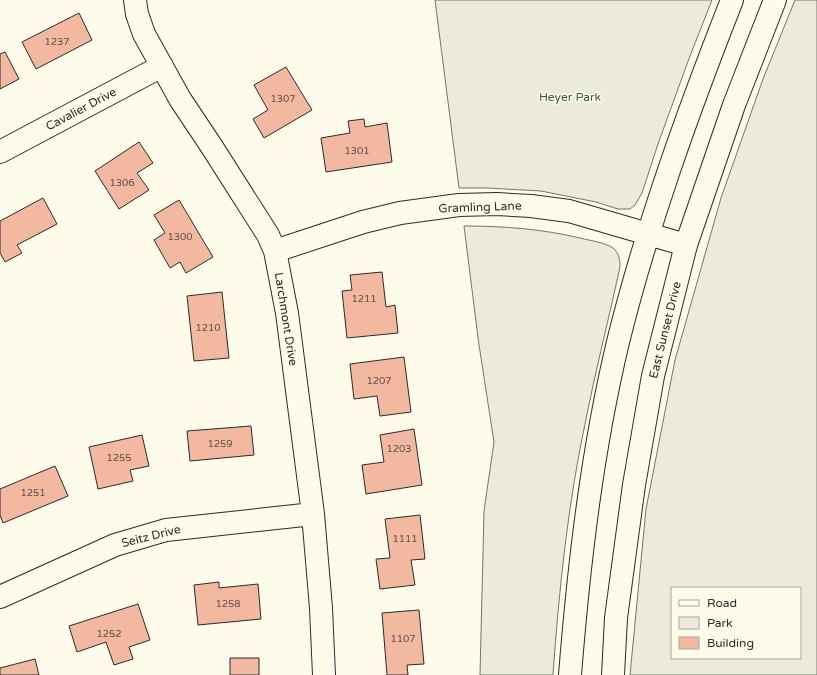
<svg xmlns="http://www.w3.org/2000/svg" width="817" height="675" font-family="'Varela Round',sans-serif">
	<rect width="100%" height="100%" fill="#fdfbea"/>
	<!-- green -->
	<path fill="#ecebdb" stroke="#74746e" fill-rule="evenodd" d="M 435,0 L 712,0 L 690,56 L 659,141 L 642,193 L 635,205 L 630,209 L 618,209 L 596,202 L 541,191 L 487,188 L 459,188 Z
		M 795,0 L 817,0 L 817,675 L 630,675 L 646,509 L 675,360 L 721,198 L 763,79 ZM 672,588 L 800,588 L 800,658 L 672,658 Z
		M 464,226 C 504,226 542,229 580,238 C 591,241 604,242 613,248 C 619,253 620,260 620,267 C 609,318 596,368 586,419 C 568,503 559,589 553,675 L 480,675 L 484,511 L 494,442 L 479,345 Z"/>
	<!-- building -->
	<path fill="#f2b8a0" stroke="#2b2b2b" d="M 79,13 L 92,40 L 36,69 L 22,42 Z
		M 5,52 L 19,79 L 0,89 L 0,54 Z
		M 286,67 L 312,110 L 264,138 L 253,119 L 268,110 L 254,85 Z
		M 364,119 L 365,127 L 387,123 L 392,162 L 326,172 L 321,138 L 350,133 L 348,121 Z
		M 139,142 L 153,163 L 137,173 L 149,190 L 119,209 L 95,171 Z
		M 43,198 L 57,224 L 17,245 L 22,253 L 5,262 L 0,253 L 0,221 Z
		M 179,200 L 213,257 L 186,273 L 180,262 L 170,268 L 154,240 L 165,233 L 154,215 Z
		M 382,272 L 386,307 L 395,305 L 398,333 L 347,338 L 342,291 L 352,290 L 350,275 Z
		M 222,292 L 229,358 L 194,361 L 187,296 Z
		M 404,357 L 411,412 L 380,416 L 377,396 L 354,399 L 350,364 Z
		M 251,426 L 254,455 L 190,461 L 187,431 Z
		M 414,429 L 422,485 L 366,494 L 362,465 L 384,462 L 380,435 Z
		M 142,435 L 149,466 L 130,470 L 133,481 L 98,489 L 89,447 Z
		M 55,466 L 68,496 L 3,523 L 0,515 L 0,489 Z
		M 420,515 L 425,559 L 411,560 L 415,585 L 380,589 L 376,559 L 390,558 L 385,519 Z
		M 219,582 L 219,588 L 258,584 L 261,619 L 198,625 L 194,585 Z
		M 138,604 L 150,640 L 129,647 L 133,659 L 114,665 L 106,642 L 77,652 L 69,626 Z
		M 419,610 L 424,664 L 407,665 L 408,675 L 387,675 L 382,613 Z
		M 230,658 L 259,658 L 259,675 L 230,675 Z
		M 35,659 L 39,675 L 0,675 L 0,668 Z"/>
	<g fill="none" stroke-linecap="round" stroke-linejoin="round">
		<!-- minor casing -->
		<g stroke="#2b2b2b" stroke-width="24">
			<path id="minor" d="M 135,0 L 137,14 L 144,34 L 180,99 L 212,147 L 268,235 L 275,251 L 287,313 L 313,514 L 321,608 L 324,675
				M 0,152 L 162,66
				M 275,251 L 363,222 L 400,213 L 459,205 L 497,204 L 531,206 L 569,211 L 686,245
				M 0,597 L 115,545 L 166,530 L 313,514"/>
		</g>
		<!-- major casing -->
		<g stroke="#2b2b2b" stroke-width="24">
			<path id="major" d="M 570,675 C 579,563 592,451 618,342 C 647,225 688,112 732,0
				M 613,675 L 616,618 L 634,485 L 653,376 L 686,245 L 734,105 L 775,0"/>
		</g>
		<!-- minor -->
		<use href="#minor" stroke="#fdfbea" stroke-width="22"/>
		<!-- major -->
		<use href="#major" stroke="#fdfbea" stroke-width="22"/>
	</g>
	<g text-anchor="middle" stroke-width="3" stroke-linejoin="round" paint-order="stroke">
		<!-- number labels -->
		<g font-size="10" fill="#5d4e48">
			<text x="57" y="45">1237</text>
			<text x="283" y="102">1307</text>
			<text x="357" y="154">1301</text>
			<text x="122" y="186">1306</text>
			<text x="180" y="240">1300</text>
			<text x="364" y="302">1211</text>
			<text x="208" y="331">1210</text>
			<text x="379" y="384">1207</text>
			<text x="220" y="447">1259</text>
			<text x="399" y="452">1203</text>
			<text x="119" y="461">1255</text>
			<text x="33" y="496">1251</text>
			<text x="405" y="542">1111</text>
			<text x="228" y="607">1258</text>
			<text x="109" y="637">1252</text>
			<text x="403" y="642">1107</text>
		</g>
		<!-- park labels -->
		<g font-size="12" fill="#34623c" stroke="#fdfbea">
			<text x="570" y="101">Heyer Park</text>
		</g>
		<!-- street labels -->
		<g font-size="12" fill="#2b2b2b" stroke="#fdfbea">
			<text transform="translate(81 109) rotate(-28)" y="4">Cavalier Drive</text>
			<text transform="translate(480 207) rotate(-2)" y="4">Gramling Lane</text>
			<text transform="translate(286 319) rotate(81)" y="4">Larchmont Drive</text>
			<text transform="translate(665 330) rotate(-76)" y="4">East Sunset Drive</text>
			<text transform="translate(151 536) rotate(-14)" y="4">Seitz Drive</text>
		</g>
	</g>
	<!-- legend -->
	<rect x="671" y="587" width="130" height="72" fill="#fdfbea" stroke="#a9a89e"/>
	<rect x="679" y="600" width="20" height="6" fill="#fdfbea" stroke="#a9a89e"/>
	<text x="707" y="607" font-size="12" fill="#2b2b2b">Road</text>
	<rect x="679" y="617" width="20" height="12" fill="#ecebdb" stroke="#a9a89e"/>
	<text x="707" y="627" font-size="12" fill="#2b2b2b">Park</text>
	<rect x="679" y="637" width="20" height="12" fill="#f2b8a0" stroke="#a9a89e"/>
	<text x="707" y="647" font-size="12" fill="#2b2b2b">Building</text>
</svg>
